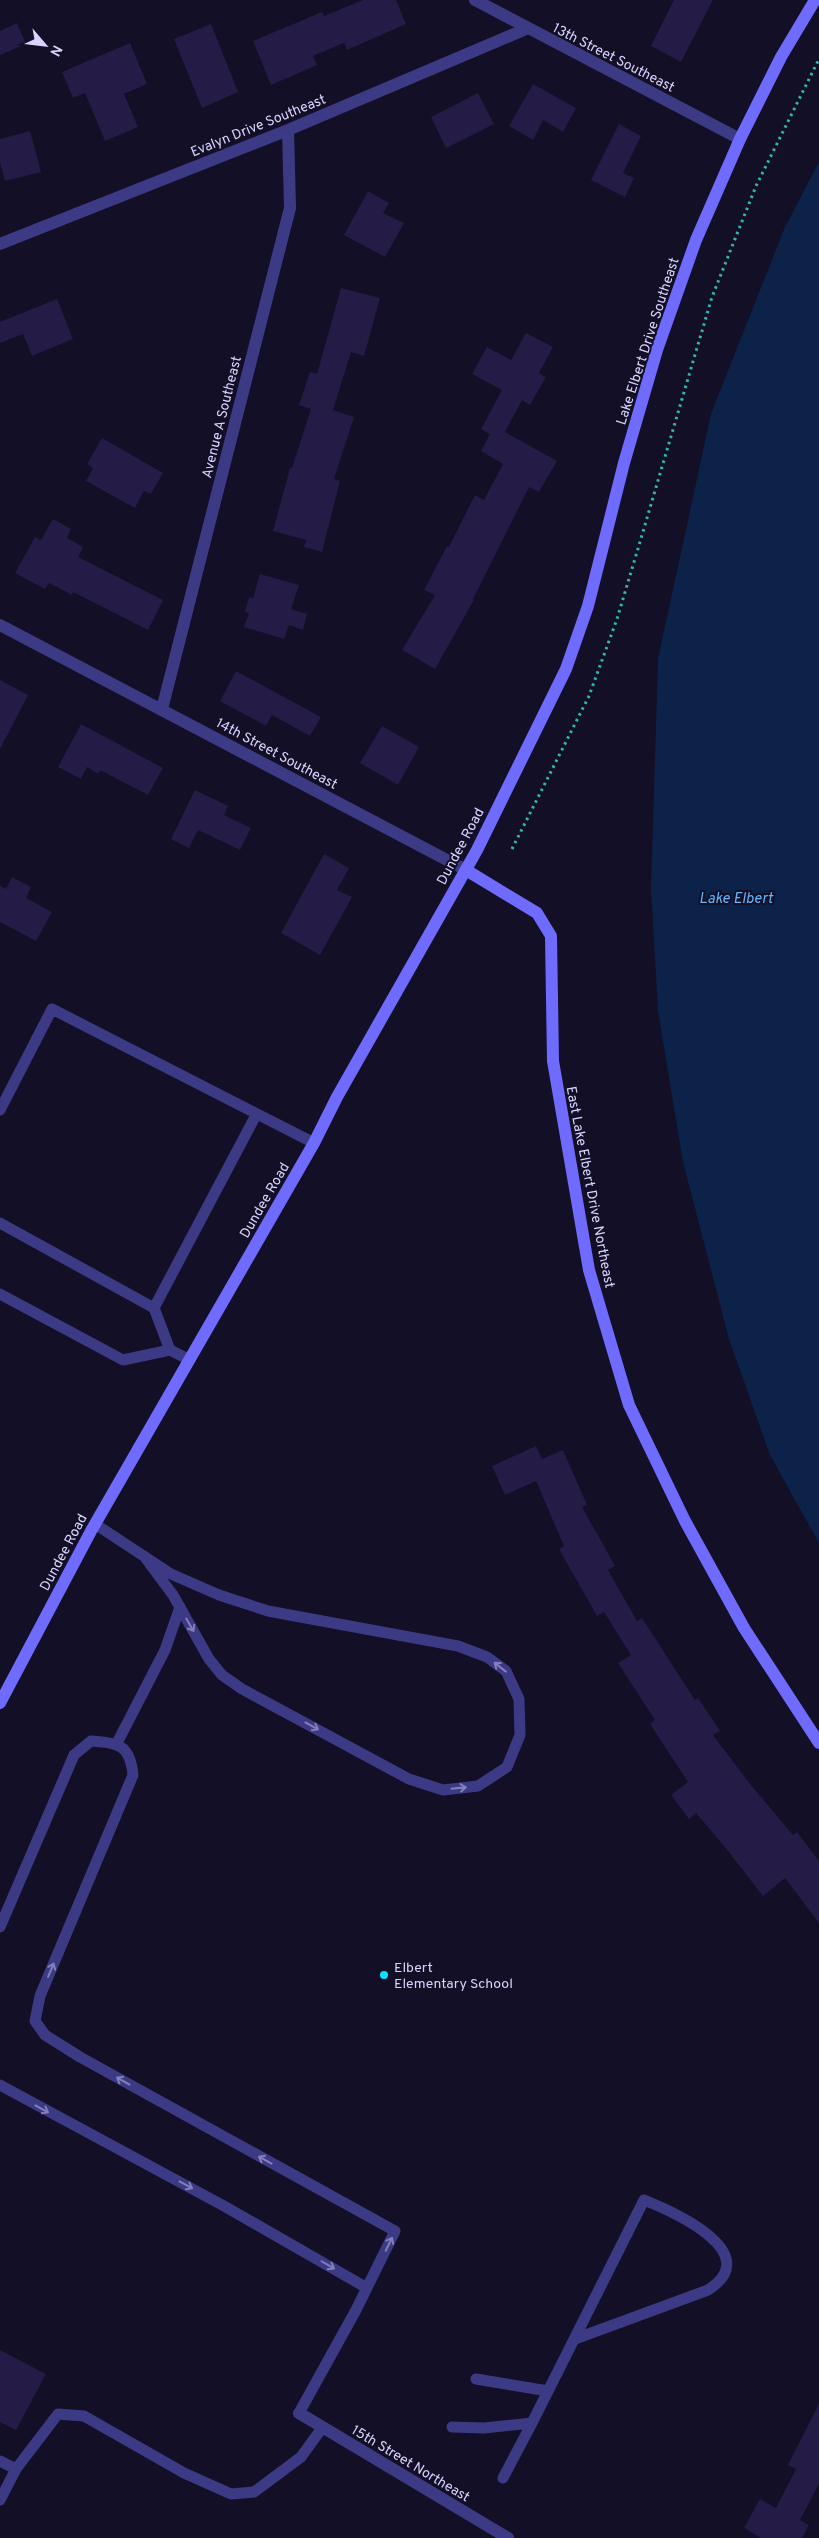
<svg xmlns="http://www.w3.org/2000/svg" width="819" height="2538" font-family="Overpass,sans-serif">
	<rect width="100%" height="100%" fill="#130f26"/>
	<!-- water -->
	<path fill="#0c2248" d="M 819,162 L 819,1543 L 770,1455 L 729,1339 L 683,1162 L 658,1011 L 651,889 L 658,659 L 711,414 L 785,227 Z"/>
	<!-- building -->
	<path fill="#241b47" d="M 363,0 L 396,0 L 406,24 L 347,50 L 344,43 L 313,56 L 317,65 L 271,85 L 253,41 L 322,12 L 324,16 Z
		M 674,0 L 713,0 L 681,62 L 651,46 Z
		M 17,23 L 26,44 L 0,55 L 0,31 Z
		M 211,24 L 238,92 L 202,108 L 174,39 Z
		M 130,43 L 147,84 L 124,94 L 138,127 L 105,141 L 85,93 L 73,98 L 62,72 Z
		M 533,84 L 576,108 L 563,132 L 543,120 L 533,140 L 509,126 Z
		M 478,93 L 494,124 L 446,148 L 431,117 Z
		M 619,124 L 641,136 L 623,173 L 634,178 L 625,197 L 591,180 Z
		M 30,131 L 41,172 L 5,181 L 0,163 L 0,139 Z
		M 368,191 L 389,203 L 383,213 L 404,223 L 385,257 L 344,235 Z
		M 341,288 L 380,298 L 364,356 L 351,352 L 333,410 L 354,417 L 334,479 L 340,481 L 322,552 L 304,547 L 306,540 L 273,531 L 290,468 L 292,468 L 311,409 L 299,405 L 310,372 L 317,374 Z
		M 57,299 L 73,339 L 32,356 L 23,334 L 0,343 L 0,322 Z
		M 526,333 L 553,347 L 539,373 L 546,377 L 530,405 L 522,400 L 505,432 L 557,461 L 539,492 L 529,487 L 473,599 L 474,600 L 435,669 L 402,650 L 435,595 L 424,590 L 447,546 L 449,547 L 475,495 L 484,500 L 503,464 L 481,451 L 490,434 L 481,429 L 502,390 L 472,374 L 487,347 L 511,360 Z
		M 102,438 L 163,473 L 151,494 L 144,491 L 135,508 L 86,481 L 93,468 L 87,464 Z
		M 53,519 L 71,529 L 67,538 L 83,547 L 78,557 L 163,600 L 148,630 L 73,592 L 72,595 L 49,583 L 45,589 L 15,573 L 35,537 L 41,540 Z
		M 260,574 L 299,585 L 291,609 L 307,614 L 303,630 L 289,625 L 284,639 L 244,627 L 249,613 L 245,612 L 249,597 L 253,598 Z
		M 236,671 L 321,717 L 310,736 L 272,715 L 266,726 L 220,701 Z
		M 0,680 L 28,695 L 0,749 Z
		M 81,724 L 163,768 L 148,795 L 100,770 L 98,774 L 87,767 L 81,779 L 58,767 Z
		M 382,726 L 419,747 L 398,785 L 360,763 Z
		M 195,790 L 228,806 L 224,815 L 251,828 L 240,850 L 198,830 L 189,848 L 171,839 Z
		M 324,854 L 349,868 L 337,890 L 352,897 L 320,955 L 281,933 Z
		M 12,877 L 31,887 L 26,898 L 52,912 L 36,941 L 0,922 L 0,886 L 6,889 Z
		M 536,1446 L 542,1459 L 563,1450 L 587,1505 L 582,1507 L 615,1566 L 608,1570 L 637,1621 L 642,1618 L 695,1700 L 698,1698 L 720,1731 L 713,1735 L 750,1784 L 793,1835 L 797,1832 L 819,1861 L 819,1923 L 785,1878 L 763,1896 L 728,1851 L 696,1813 L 689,1819 L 671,1795 L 688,1782 L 650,1724 L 655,1720 L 618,1663 L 631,1655 L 604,1612 L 597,1616 L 559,1549 L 564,1546 L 536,1481 L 505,1495 L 492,1466 Z
		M 0,2350 L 46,2374 L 16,2430 L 0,2422 Z
		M 819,2404 L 819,2484 L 800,2520 L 809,2525 L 802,2538 L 761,2538 L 744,2528 L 760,2499 L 776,2508 L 796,2469 L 788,2465 Z"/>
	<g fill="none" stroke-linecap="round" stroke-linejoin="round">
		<!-- path -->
		<path stroke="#2fb8b0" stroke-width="3" stroke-dasharray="2.5 4" stroke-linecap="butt" d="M 512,849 L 589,696 L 617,619 L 637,552 L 712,297 L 756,186 L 819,59"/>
		<!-- lane -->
		<path stroke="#3d3a85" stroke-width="11" d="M 0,1110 L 52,1009 L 314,1143
			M 0,1223 L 154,1308 L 170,1350
			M 0,1294 L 123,1360 L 170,1350 L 188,1359
			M 154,1308 L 256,1115
			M 95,1524 L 171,1574 L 219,1595 L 268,1611 L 458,1646 L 487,1657 L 506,1671 L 519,1699 L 520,1735 L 507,1767 L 478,1786 L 443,1790 L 409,1779 L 242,1689 L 222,1675 L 209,1659 L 173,1595 L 144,1556
			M 117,1743 L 165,1650 L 180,1607
			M 0,1927 L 74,1755 L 91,1741 C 118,1743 130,1744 133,1775 L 40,1996 L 35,2021 L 45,2035 L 80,2057 L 395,2231 L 356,2310 L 299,2413
			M 0,2085 L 224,2206 L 367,2288
			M 476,2379 L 548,2391
			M 452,2427 L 484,2428 L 532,2423 L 644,2200 C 674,2212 766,2253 708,2290 L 575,2339
			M 0,2461 L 16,2469 L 0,2500
			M 16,2469 L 58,2414 L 84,2416 L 184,2473 L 231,2494 L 254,2492 L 301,2457 L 322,2428
			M 503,2478 L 532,2423"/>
		<!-- street -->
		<path stroke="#3d3a85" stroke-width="12" d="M 475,0 L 740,139
			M 0,244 L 288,130 L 526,29
			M 0,625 L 466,870
			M 162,709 L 290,208 L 288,130
			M 299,2413 L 508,2538"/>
		<!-- secondary -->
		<path stroke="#6f6bff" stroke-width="12" d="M 466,870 L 537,913 L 551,936 L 553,1061 L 589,1270 L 629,1405 L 685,1521 L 744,1628 L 819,1743
			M 0,1703 L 91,1531 L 314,1143 L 337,1097 L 477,850 L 566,669 L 588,606 L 624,463 L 657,350 L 696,240 L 740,139 L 781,57 L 815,0"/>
	</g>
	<!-- one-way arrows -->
	<defs><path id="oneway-shaft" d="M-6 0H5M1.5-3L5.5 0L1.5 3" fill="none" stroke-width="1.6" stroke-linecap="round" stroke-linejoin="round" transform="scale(1.25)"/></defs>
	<g stroke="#837fbc">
		<use href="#oneway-shaft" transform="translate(190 1625) rotate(60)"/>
		<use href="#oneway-shaft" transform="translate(500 1667) rotate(-142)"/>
		<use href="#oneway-shaft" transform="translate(312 1726) rotate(29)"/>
		<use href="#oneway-shaft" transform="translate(459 1788) rotate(-6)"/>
		<use href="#oneway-shaft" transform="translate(51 1970) rotate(-67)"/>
		<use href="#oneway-shaft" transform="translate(123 2081) rotate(-151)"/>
		<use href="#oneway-shaft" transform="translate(42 2109) rotate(29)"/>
		<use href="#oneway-shaft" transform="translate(265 2160) rotate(-151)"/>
		<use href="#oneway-shaft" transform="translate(186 2185) rotate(28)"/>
		<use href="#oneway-shaft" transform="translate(389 2244) rotate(-64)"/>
		<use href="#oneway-shaft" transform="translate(328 2265) rotate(30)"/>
	</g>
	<!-- markers -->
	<circle fill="#00e5ff" stroke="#130f26" stroke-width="2" cx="384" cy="1975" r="5"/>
	<g text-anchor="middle" stroke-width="4" stroke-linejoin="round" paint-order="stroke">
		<!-- street labels -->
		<g font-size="14" fill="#d9d4ff" stroke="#130f26">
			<text transform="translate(614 57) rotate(27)" y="5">13th Street Southeast</text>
			<text transform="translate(258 125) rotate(-22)" y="5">Evalyn Drive Southeast</text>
			<text transform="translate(647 341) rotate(-72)" y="5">Lake Elbert Drive Southeast</text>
			<text transform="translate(221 417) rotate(-76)" y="5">Avenue A Southeast</text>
			<text transform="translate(277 753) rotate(28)" y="5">14th Street Southeast</text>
			<text transform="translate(460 846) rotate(-62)" y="5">Dundee Road</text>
			<text transform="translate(591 1187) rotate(79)" y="5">East Lake Elbert Drive Northeast</text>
			<text transform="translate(264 1200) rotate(-60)" y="5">Dundee Road</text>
			<text transform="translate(63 1552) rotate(-62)" y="5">Dundee Road</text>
			<text transform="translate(411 2463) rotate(31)" y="5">15th Street Northeast</text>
		</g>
		<!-- poi labels -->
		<g font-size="14" fill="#d9d4ff" stroke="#130f26" text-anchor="start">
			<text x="394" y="1972">Elbert<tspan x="394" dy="16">Elementary School</tspan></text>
		</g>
		<!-- water labels -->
		<g font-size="15" font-style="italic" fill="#62b6ff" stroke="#130f26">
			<text x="736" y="903">Lake Elbert</text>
		</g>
	</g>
	<!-- north arrow -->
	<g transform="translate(45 45) rotate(118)" stroke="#130f26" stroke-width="4" paint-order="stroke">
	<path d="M0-4L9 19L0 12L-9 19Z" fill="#d9d4ff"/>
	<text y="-8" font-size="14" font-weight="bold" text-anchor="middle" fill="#d9d4ff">N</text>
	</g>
</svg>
